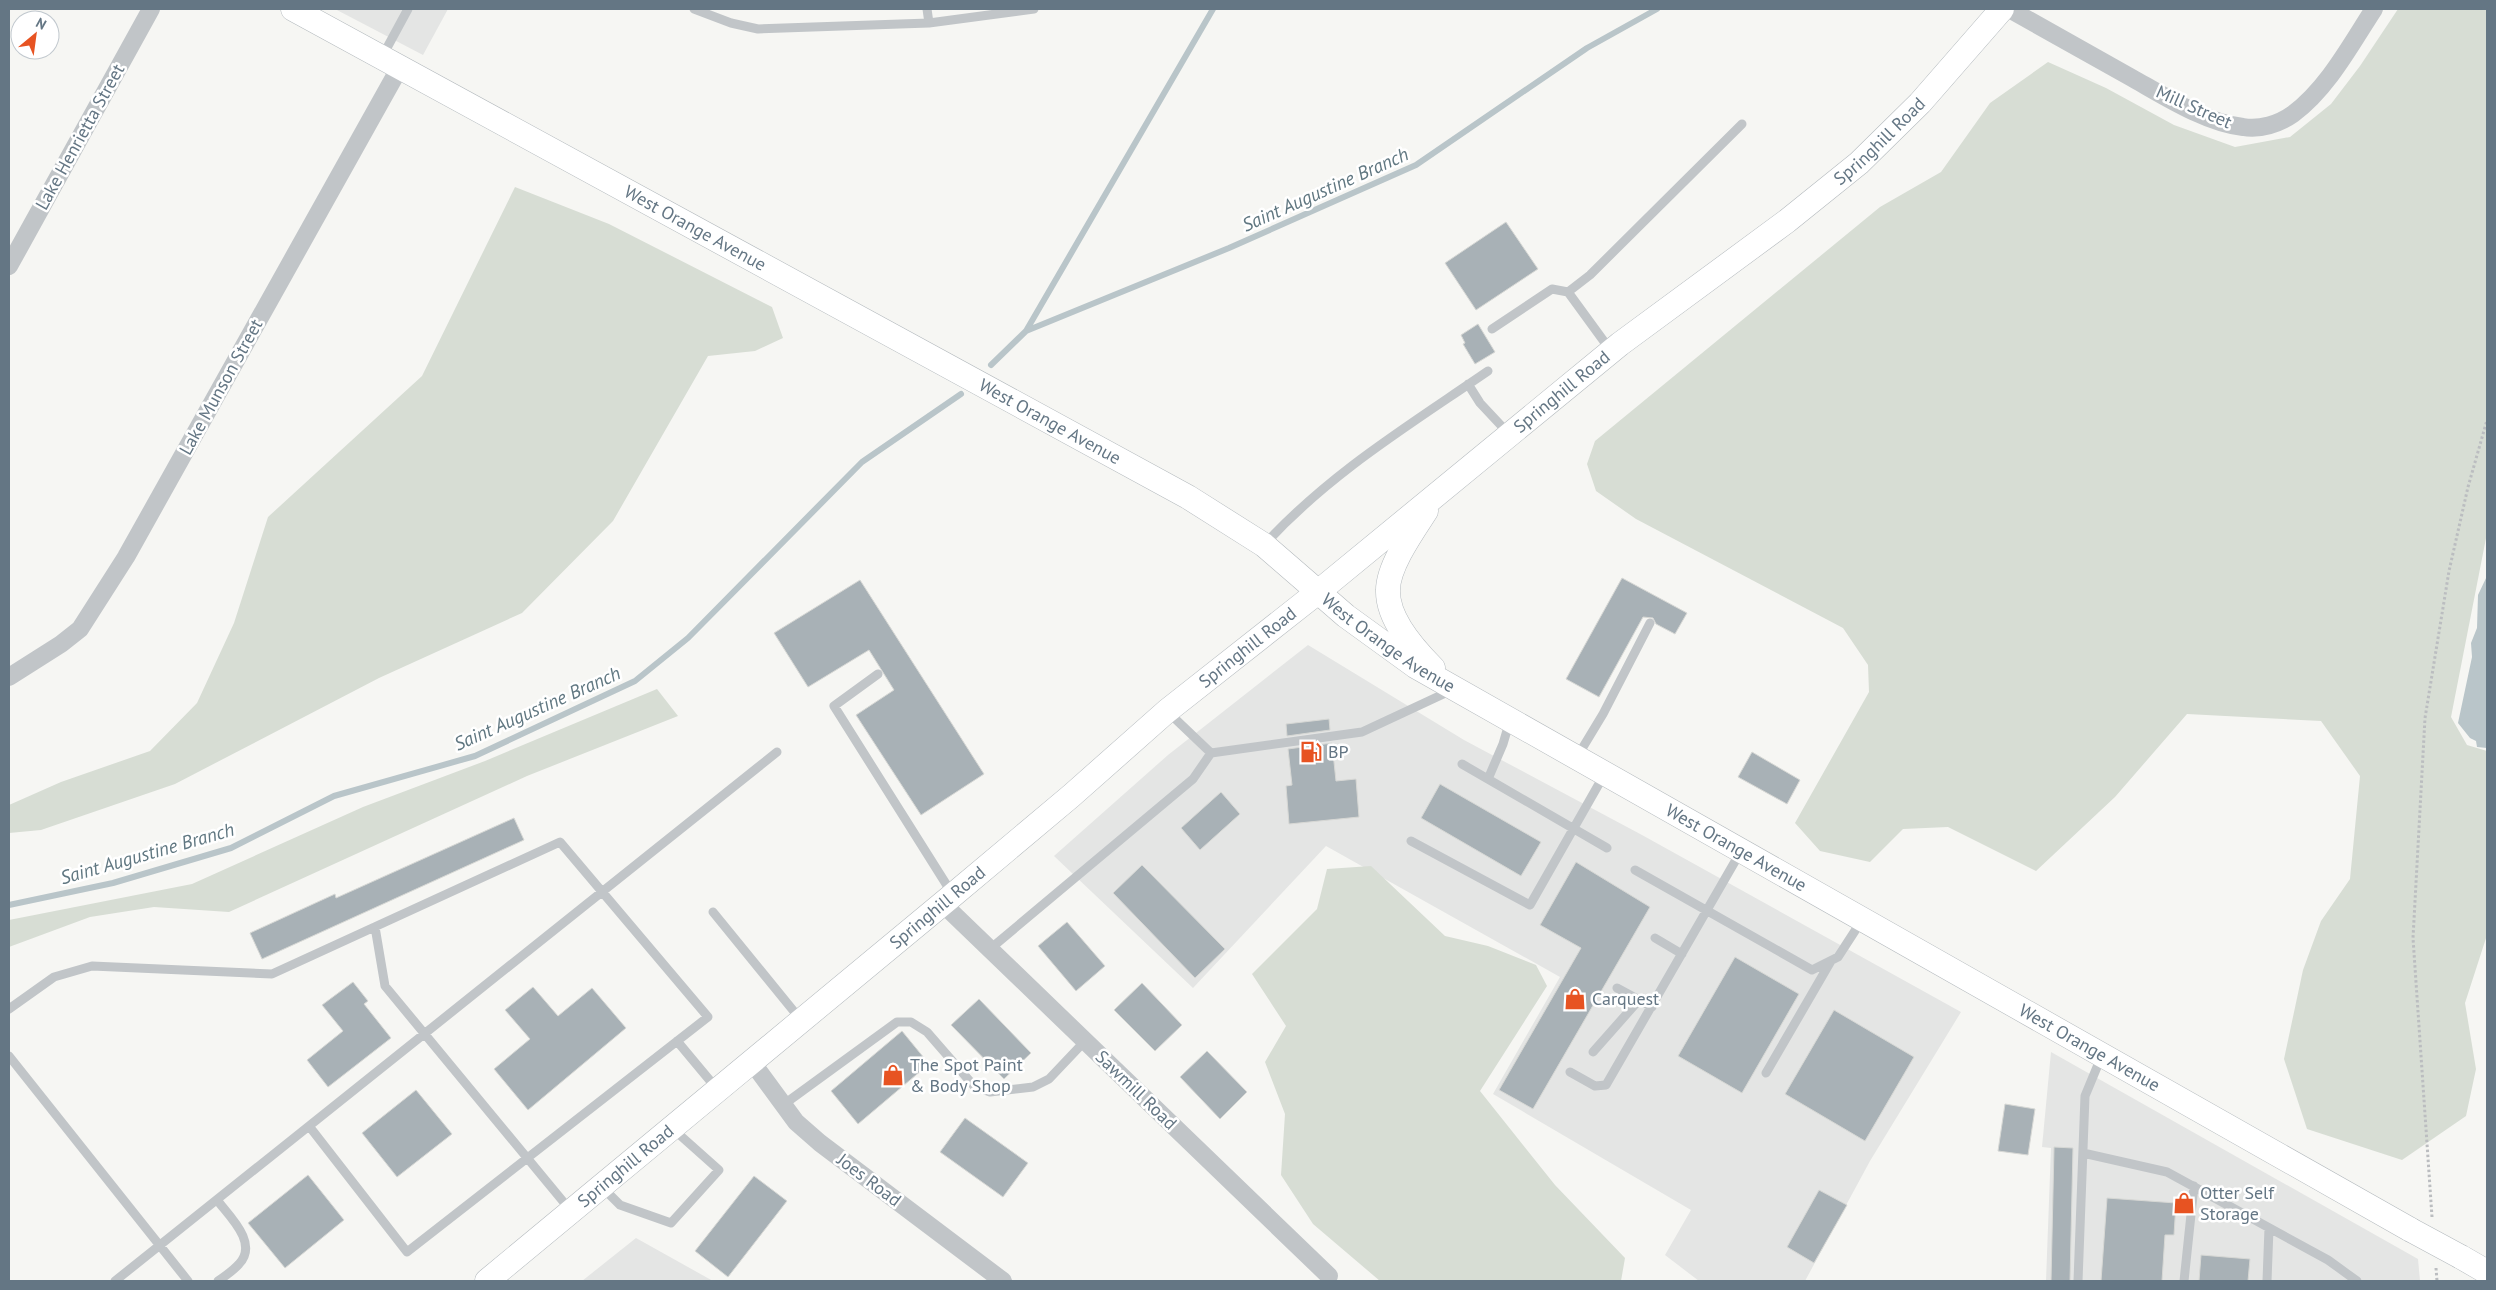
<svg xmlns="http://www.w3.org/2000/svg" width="2496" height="1290" font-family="'PT Sans',sans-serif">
	<rect width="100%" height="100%" fill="#f6f6f3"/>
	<!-- built -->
	<path fill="#e4e5e4" d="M 335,9 L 448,9 L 423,55 Z
		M 1308,645 L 1464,740 L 1642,835 L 1961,1012 L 1870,1161 L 1805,1281 L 1699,1281 L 1665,1255 L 1691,1210 L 1493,1094 L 1560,977 L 1326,846 L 1193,988 L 1054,856 L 1168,755 Z
		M 2051,1052 L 2418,1259 L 2420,1281 L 2046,1281 L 2051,1148 L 2042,1147 Z
		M 636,1238 L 713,1281 L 582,1281 Z"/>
	<!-- green -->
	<path fill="#d7ddd4" d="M 2398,9 L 2487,9 L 2487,533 L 2451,717 L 2467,745 L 2487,751 L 2487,935 L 2465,1003 L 2476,1069 L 2466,1116 L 2402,1160 L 2307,1129 L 2284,1059 L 2303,970 L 2321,921 L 2350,879 L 2360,776 L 2321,721 L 2187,714 L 2115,797 L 2036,871 L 1948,827 L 1903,829 L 1870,862 L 1820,851 L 1795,823 L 1869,692 L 1868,665 L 1843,628 L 1636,519 L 1596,491 L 1587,464 L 1595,441 L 1880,207 L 1941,172 L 1990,103 L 2048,62 L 2106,88 L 2174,125 L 2235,147 L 2290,137 L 2331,104 L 2360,66 Z
		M 515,187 L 609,224 L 772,307 L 783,338 L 755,351 L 708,356 L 613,521 L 522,613 L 379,678 L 175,784 L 41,830 L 9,833 L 9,805 L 61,782 L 150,751 L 197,703 L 234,623 L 268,517 L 422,376 Z
		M 657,689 L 678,716 L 527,776 L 229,912 L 154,907 L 90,917 L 9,947 L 9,920 L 192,884 L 363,807 L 485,761 Z
		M 1371,866 L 1445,936 L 1488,946 L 1536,965 L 1547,986 L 1480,1091 L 1555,1185 L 1625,1258 L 1621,1281 L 1380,1281 L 1313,1224 L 1281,1175 L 1285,1114 L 1265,1062 L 1286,1026 L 1252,974 L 1317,909 L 1327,869 Z"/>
	<!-- water -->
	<path fill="#b9c5c9" d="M 2487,576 L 2487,748 L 2477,747 L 2476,741 L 2470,738 L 2458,723 L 2472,657 L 2471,643 L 2477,628 L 2478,595 Z"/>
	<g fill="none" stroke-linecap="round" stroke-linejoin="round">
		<!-- stream -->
		<path stroke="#b9c5c9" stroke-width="6" d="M 1026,331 L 1213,9
			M 991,365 L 1026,331 L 1229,248 L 1416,165 L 1587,48 L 1657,9
			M 9,905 L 113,883 L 231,848 L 334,796 L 475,756 L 635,681 L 688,638 L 862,462 L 961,394"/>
	</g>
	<!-- building -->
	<path fill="#a8b1b6" stroke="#d7d8d5" d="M 1506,222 L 1538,269 L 1476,310 L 1445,263 Z
		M 1478,324 L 1495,352 L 1475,364 L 1463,344 L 1465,343 L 1461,335 Z
		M 1622,578 L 1687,613 L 1675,634 L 1656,624 L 1653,618 L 1643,617 L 1599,697 L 1566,679 Z
		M 860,580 L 984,774 L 921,815 L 856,715 L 894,690 L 869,650 L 808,687 L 774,633 Z
		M 1329,719 L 1330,730 L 1287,736 L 1286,724 Z
		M 1332,743 L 1336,781 L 1356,779 L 1359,817 L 1289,824 L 1286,786 L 1292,785 L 1288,749 Z
		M 1752,752 L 1800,780 L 1787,804 L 1738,777 Z
		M 1440,784 L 1541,842 L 1521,876 L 1421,818 Z
		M 1221,792 L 1240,814 L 1200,850 L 1181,828 Z
		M 514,818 L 524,840 L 262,959 L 250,933 L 335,894 L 336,898 Z
		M 1576,862 L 1650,907 L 1533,1109 L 1499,1090 L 1581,948 L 1540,925 Z
		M 1142,865 L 1225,949 L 1195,978 L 1113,893 Z
		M 1067,922 L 1105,966 L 1076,991 L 1038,946 Z
		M 1735,957 L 1799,994 L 1742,1093 L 1678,1056 Z
		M 353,982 L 368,1001 L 364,1004 L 391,1038 L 328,1087 L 307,1060 L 343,1031 L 322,1005 Z
		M 1142,983 L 1182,1025 L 1155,1051 L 1114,1010 Z
		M 533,987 L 558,1016 L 592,988 L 626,1028 L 528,1110 L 494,1069 L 530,1039 L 505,1010 Z
		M 979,999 L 1031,1053 L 1004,1079 L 951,1025 Z
		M 1834,1010 L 1914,1057 L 1865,1141 L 1785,1094 Z
		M 902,1031 L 929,1064 L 858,1124 L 831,1091 Z
		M 1207,1051 L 1247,1092 L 1220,1119 L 1180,1077 Z
		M 416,1090 L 452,1134 L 397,1177 L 362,1133 Z
		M 2005,1104 L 2035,1109 L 2028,1155 L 1998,1151 Z
		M 965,1118 L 1028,1163 L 1003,1197 L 940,1152 Z
		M 2054,1147 L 2073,1148 L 2070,1281 L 2051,1281 Z
		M 308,1175 L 344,1220 L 285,1268 L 248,1223 Z
		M 754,1176 L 787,1201 L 728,1277 L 695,1251 Z
		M 1819,1190 L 1847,1205 L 1814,1263 L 1787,1247 Z
		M 2107,1198 L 2176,1203 L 2174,1235 L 2165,1235 L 2162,1281 L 2101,1281 Z
		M 2201,1255 L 2250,1259 L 2248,1281 L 2199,1281 Z"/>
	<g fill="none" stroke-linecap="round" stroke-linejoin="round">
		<!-- secondary casing -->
		<g stroke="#b3b9bd" stroke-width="25">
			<g id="secondary">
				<path id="s1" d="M 293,9 L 1188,497 L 1264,545 L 1346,616 L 1415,666 L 2411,1230"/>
				<path d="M 1426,511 C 1413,531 1388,566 1388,590 C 1387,619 1414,649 1433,668"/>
				<path d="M 2461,1257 L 2487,1272"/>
				<path id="s2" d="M 487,1281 L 953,895 L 1071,796 L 1167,711 L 1318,592 L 1620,344 L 1787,221 L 1859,163 L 1920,103 L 2002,9"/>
			</g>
		</g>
		<!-- path -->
		<path stroke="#bbbdc0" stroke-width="3" stroke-dasharray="2.5 2.5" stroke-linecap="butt" d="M 2432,1217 L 2413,938 L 2425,718 L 2449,571 L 2468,487 L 2487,420
			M 2436,1268 L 2437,1281"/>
		<!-- lane -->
		<path stroke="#c1c5c8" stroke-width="9" d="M 694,9 L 731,23 L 758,29 L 929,23 L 1034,9
			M 927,9 L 929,23
			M 382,57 L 408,9
			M 1568,292 L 1590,275 L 1742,124
			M 1492,329 L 1552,289 L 1568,292 L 1611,351
			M 1468,384 L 1480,403 L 1509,434
			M 1264,545 C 1330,473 1408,426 1488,371
			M 878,674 L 834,706 L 953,895
			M 1168,712 L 1211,753
			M 1577,757 L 1603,714 L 1650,623
			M 1462,764 L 1607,848
			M 1488,779 L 1503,744 L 1510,720
			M 1411,841 L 1530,905 L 1604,775
			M 1635,870 L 1812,970 L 1838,957 L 1862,920
			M 713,912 L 801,1020
			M 375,927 L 385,986 L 571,1211
			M 1655,938 L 1682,954
			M 990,949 L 1193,779 L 1211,753 L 1362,732 L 1452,690
			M 1617,988 L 1652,1007
			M 9,1009 L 54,977 L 92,966 L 272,974 L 560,842 L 708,1017 L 407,1252 L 309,1126
			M 677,1041 L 717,1089
			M 1593,1052 L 1639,1000
			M 9,1056 L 188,1281
			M 1570,1072 L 1595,1086 L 1606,1085 L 1741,851
			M 1766,1073 L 1831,961
			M 783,1105 L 897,1022 L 911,1022 L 927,1032 L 974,1086 L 990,1092 L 1033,1087 L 1049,1079 L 1085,1041
			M 2083,1153 L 2167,1172 L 2328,1260 L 2357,1281
			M 602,1187 L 620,1205 L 671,1223 L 719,1170 L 673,1129
			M 217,1200 C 229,1216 259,1243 239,1264 C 233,1271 225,1276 218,1281
			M 115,1281 L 777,752
			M 2078,1281 L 2085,1096 L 2102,1055
			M 2184,1281 L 2194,1186
			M 2267,1281 L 2269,1228"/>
		<!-- street -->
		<path stroke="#c1c5c8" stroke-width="18" d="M 2009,9 C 2050,32 2091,55 2132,78 C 2164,96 2206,123 2243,127 C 2260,130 2279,124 2293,114 C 2328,88 2351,44 2374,9
			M 9,266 L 151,9
			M 9,677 L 61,644 L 80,629 L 126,557 L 400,67
			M 943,904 L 1329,1276
			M 752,1062 L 796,1122 L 820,1143 L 1003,1281"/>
		<!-- secondary -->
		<use href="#secondary" stroke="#fff" stroke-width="24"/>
		<!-- secondary-bridge casing -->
		<g stroke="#b3b9bd" stroke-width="25" stroke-linecap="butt">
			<path id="secondary-bridge" d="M 2411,1230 L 2461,1257"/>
		</g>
		<!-- secondary-bridge -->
		<use href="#secondary-bridge" stroke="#fff" stroke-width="24"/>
	</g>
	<!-- icons -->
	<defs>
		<g id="fuel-bare" transform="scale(1.725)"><path d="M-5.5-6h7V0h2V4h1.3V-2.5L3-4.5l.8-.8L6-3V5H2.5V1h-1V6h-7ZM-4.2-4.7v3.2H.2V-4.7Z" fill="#e75322" stroke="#fff" stroke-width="2.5" paint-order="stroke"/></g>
		<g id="shop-bare" transform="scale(1.725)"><path d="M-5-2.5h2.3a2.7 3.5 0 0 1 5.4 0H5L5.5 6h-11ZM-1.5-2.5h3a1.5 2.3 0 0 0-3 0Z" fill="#e75322" stroke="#fff" stroke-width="2.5" paint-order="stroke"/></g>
	</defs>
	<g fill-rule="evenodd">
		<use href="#fuel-bare" x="1311" y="752"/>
		<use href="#shop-bare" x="1575" y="999"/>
		<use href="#shop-bare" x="893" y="1075"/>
		<use href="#shop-bare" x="2184" y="1203"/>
	</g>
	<g text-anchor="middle" stroke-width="5" stroke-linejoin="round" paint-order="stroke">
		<!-- street labels -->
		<g font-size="18" fill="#647684" stroke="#fff">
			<text transform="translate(2194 107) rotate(24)" y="6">Mill Street</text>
			<text transform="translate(80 137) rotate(-61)" y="6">Lake Henrietta Street</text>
			<text dy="6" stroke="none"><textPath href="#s2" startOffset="1800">Springhill Road</textPath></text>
			<text dy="6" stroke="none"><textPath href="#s1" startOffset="458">West Orange Avenue</textPath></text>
			<text transform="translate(221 387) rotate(-61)" y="6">Lake Munson Street</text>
			<text dy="6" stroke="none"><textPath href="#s2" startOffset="1395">Springhill Road</textPath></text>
			<text dy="6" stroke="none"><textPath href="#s1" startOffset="862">West Orange Avenue</textPath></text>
			<text dy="6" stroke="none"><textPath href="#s1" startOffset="1268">West Orange Avenue</textPath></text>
			<text dy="6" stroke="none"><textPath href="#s2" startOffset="990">Springhill Road</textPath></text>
			<text dy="6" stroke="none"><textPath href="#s1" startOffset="1672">West Orange Avenue</textPath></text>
			<text dy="6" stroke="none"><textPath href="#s2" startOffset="585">Springhill Road</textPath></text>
			<text dy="6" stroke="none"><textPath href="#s1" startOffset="2078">West Orange Avenue</textPath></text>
			<text transform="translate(1136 1090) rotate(44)" y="6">Sawmill Road</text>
			<text dy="6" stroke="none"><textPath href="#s2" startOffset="180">Springhill Road</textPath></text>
			<text transform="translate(869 1180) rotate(37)" y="6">Joes Road</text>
		</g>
		<!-- poi labels -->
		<g font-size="18" fill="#647684" stroke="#fff" text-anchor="start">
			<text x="1328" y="758">BP</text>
			<text x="1592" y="1005">Carquest</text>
			<text x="910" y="1071">The Spot Paint<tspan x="910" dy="21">&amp; Body Shop</tspan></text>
			<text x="2200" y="1199">Otter Self<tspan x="2200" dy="21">Storage</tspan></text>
		</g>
		<!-- water labels -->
		<g font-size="19" font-style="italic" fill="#607781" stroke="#fff">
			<text transform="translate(1325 189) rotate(-24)" y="7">Saint Augustine Branch</text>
			<text transform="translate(537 708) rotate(-24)" y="7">Saint Augustine Branch</text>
			<text transform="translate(147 853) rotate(-16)" y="7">Saint Augustine Branch</text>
		</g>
	</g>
	<!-- border -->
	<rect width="2496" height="1290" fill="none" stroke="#647684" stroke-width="20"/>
	<!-- north arrow -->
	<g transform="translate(35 35) rotate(29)"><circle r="24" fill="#ffffff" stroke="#c1c8ce"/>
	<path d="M0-4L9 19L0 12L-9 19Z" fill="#e75322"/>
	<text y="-8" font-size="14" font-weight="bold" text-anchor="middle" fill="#647684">N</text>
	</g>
</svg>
